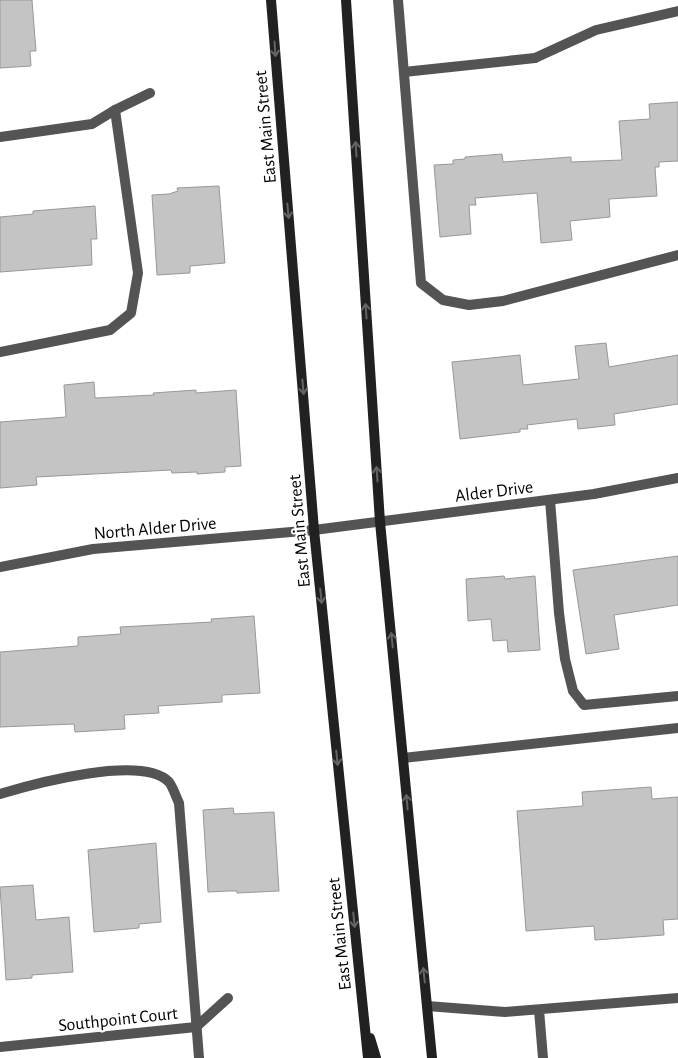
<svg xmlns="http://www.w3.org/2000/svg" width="678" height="1058" font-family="'Alegreya Sans',sans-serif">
	<rect width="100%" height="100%" fill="#fff"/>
	<!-- building -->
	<path fill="#c4c4c4" stroke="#989898" d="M 0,0 L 32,0 L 36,51 L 30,51 L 31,66 L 0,68 Z
		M 678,102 L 678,161 L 659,162 L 659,167 L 655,167 L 657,196 L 609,199 L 610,217 L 570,221 L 572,240 L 541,243 L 537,193 L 475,198 L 476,205 L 469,205 L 471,234 L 440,237 L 434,165 L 453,164 L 453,160 L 465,159 L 465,157 L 502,154 L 503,162 L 571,157 L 571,162 L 622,160 L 619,121 L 650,119 L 649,104 Z
		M 219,186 L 225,263 L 190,266 L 190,273 L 157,275 L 152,195 L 169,194 L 178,191 L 177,188 Z
		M 95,206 L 97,239 L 91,239 L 92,265 L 0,272 L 0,217 L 33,214 L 33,211 Z
		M 606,343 L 609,367 L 678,355 L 678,404 L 614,414 L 615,425 L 578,429 L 577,419 L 527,425 L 528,429 L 520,429 L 520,432 L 460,439 L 452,362 L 520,355 L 523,385 L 579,379 L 575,346 Z
		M 94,382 L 95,398 L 154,395 L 153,393 L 196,390 L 196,393 L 236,390 L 241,466 L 225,467 L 225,472 L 197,474 L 197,472 L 172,473 L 171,470 L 36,477 L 37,485 L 0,488 L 0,422 L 66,417 L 64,385 Z
		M 678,556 L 678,605 L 614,615 L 619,649 L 586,654 L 573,570 Z
		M 504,576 L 505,579 L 535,576 L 540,650 L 508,652 L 507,640 L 493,641 L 491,619 L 468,621 L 466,579 Z
		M 254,616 L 260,693 L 222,695 L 222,702 L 158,706 L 159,713 L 124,715 L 125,729 L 75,732 L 74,724 L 0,727 L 0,652 L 78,646 L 78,637 L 121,634 L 120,627 L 212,622 L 211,619 Z
		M 651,787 L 652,799 L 678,797 L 678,919 L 663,920 L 664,935 L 595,940 L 594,926 L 526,931 L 517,811 L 583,806 L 582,792 Z
		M 233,808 L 234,814 L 274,812 L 279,891 L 237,893 L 237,891 L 228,891 L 208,892 L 203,810 Z
		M 156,843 L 161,922 L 139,924 L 139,928 L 94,932 L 88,850 Z
		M 33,885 L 36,920 L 69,917 L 73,972 L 32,975 L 32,978 L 6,980 L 0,887 Z"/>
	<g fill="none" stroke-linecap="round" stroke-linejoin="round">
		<!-- service -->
		<path stroke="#545454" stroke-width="10" d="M 398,0 L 421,283 L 443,300 L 469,305 L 503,301 L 678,255
			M 404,72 L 535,58
			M 0,352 L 110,330 L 131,313 L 138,273 L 115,110
			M 550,500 L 559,613 L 565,659 L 573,691 L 584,705 L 678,696
			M 403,758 L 678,728
			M 0,794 C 33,784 142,754 169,782 C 173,787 176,797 179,803 L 199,1058
			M 427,1006 L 505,1012 L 678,998
			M 539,1010 L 543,1058"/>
		<!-- minor -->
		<path stroke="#545454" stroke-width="10" d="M 535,58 L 596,30 L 678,11
			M 0,137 L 92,124 L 115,110 L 150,93
			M 0,567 L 93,549 L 314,530 L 594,494 L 678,478
			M 0,1047 L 196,1027 L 228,998"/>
		<!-- secondary -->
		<path stroke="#212121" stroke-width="10" d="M 271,0 L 314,530 L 368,1058
			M 346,0 L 380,522 L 432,1058
			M 370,1038 L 376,1058"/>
	</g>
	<!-- one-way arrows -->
	<defs><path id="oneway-shaft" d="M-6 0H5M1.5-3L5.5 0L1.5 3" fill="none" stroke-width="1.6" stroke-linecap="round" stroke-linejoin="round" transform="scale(1.25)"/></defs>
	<g stroke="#646464">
		<use href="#oneway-shaft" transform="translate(275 49) rotate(86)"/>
		<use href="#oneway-shaft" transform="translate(356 149) rotate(-94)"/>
		<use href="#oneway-shaft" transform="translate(288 211) rotate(85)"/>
		<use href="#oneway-shaft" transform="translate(366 311) rotate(-94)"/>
		<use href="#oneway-shaft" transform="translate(303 387) rotate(85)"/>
		<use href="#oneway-shaft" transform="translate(377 474) rotate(-94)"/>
		<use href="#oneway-shaft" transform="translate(321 596) rotate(84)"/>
		<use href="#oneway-shaft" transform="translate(392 640) rotate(-96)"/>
		<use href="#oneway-shaft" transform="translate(337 758) rotate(84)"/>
		<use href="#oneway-shaft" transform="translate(407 802) rotate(-95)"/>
		<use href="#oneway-shaft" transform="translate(354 920) rotate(84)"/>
		<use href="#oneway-shaft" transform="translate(424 975) rotate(-96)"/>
	</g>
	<g text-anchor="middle" stroke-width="4.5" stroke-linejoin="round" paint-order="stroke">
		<!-- street labels -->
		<g font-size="18" fill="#000" stroke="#fff">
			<text transform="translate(265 127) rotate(-95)" y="6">East Main Street</text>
			<text transform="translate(494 491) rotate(-7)" y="6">Alder Drive</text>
			<text transform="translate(155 528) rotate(-5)" y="6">North Alder Drive</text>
			<text transform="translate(299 531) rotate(-95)" y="6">East Main Street</text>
			<text transform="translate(339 934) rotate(-96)" y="6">East Main Street</text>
			<text transform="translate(118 1019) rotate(-6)" y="6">Southpoint Court</text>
		</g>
	</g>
</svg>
